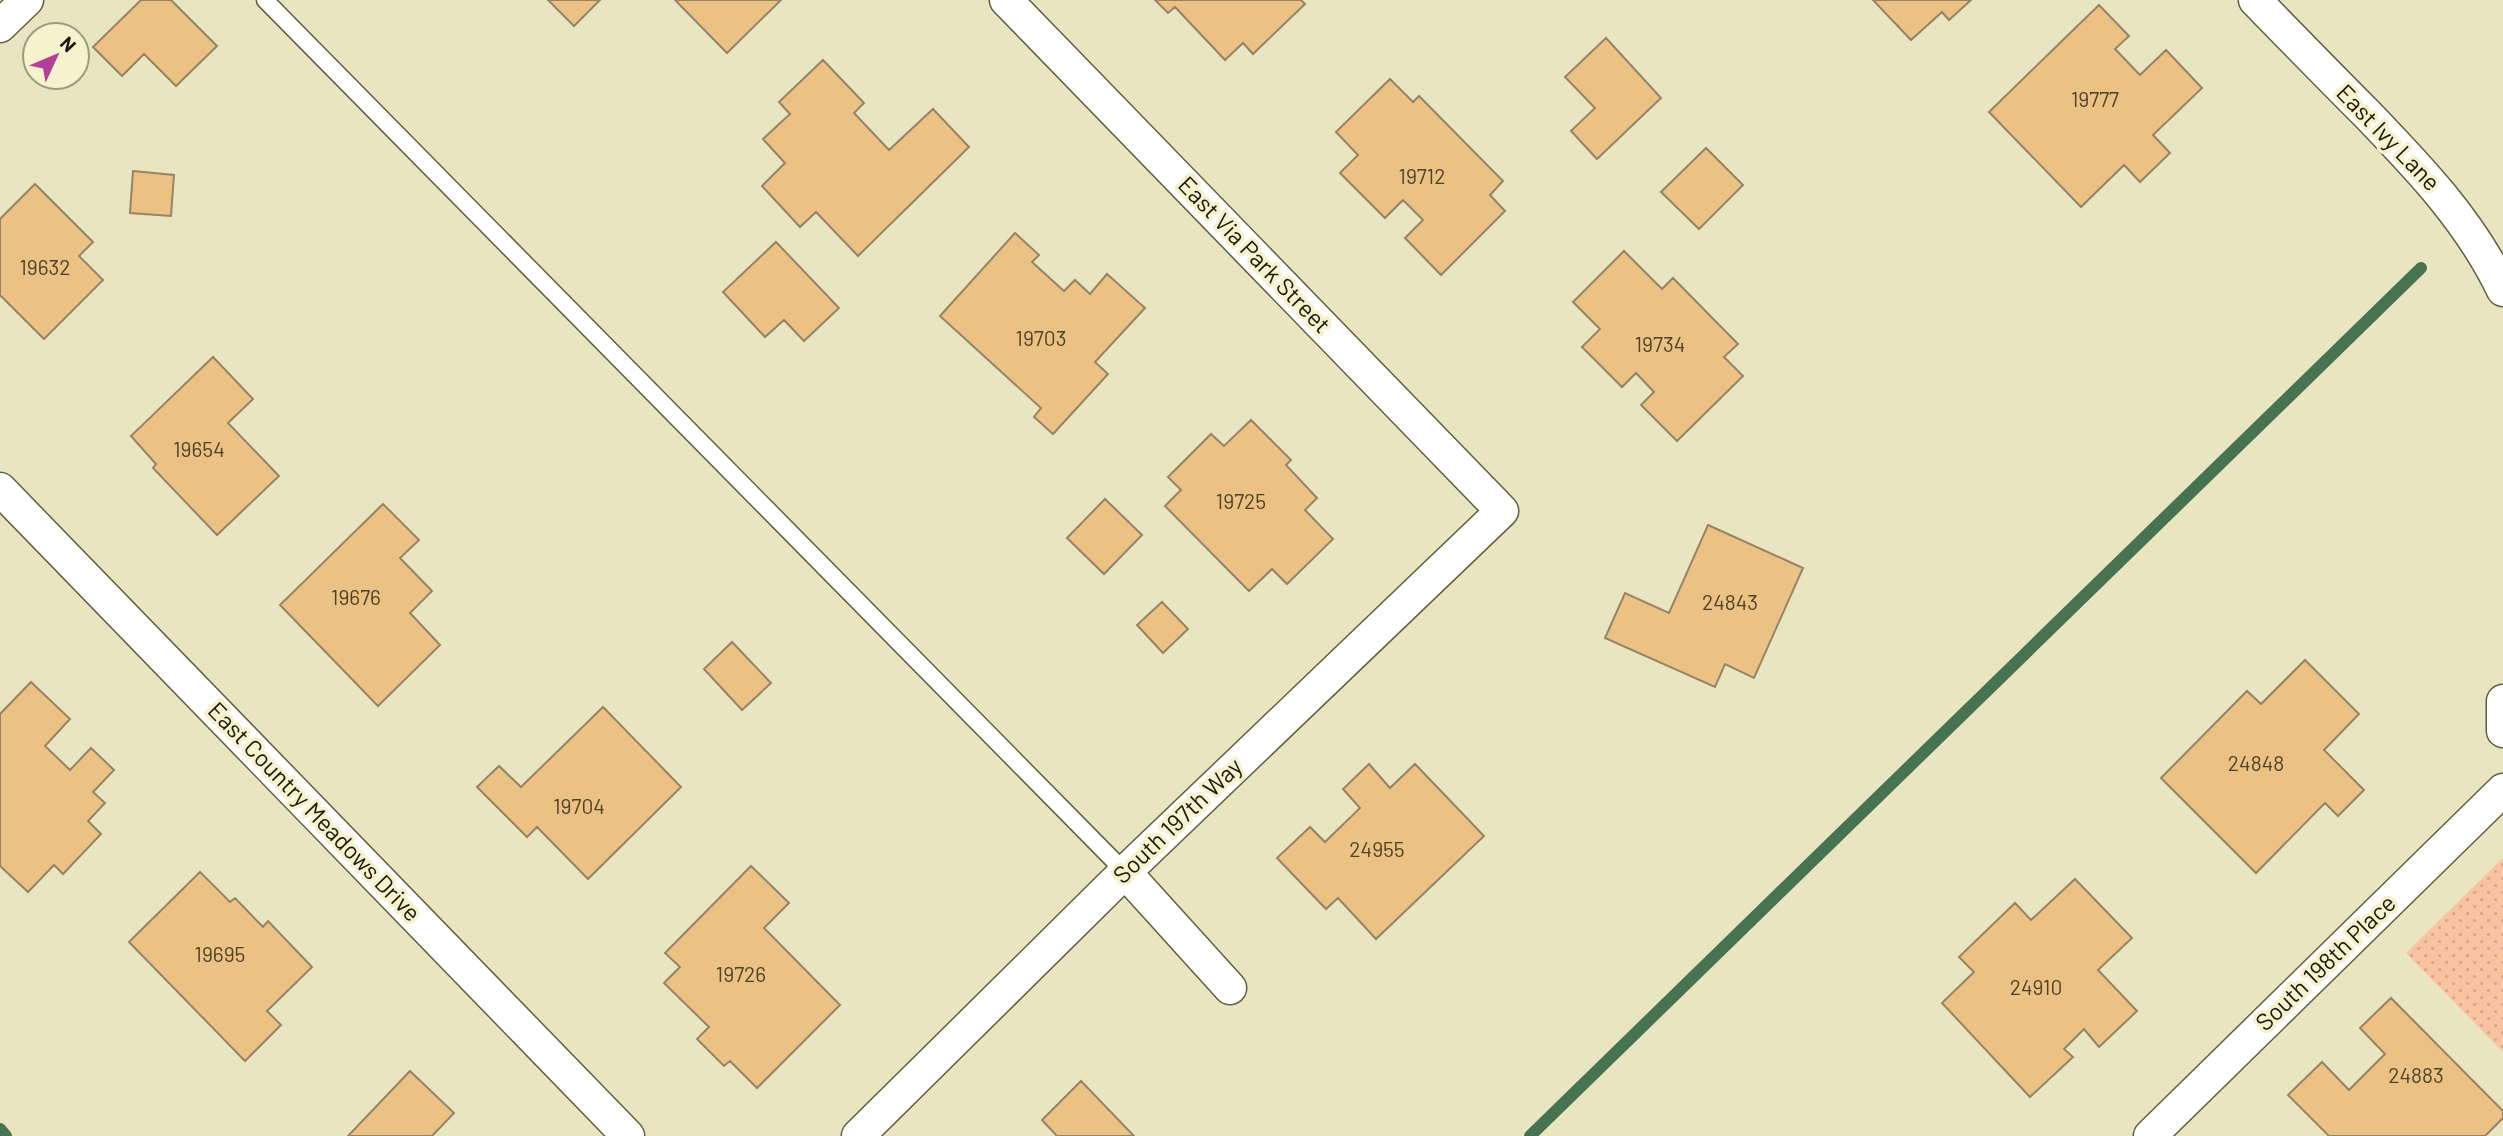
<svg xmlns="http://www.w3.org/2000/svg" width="2503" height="1136" font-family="Barlow,sans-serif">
	<defs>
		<pattern id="park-dots" width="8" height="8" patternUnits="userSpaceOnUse" patternTransform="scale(1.75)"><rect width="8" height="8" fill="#f9c2a1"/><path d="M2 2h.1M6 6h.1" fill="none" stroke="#d5a689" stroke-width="1.8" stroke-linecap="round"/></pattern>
	</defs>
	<rect width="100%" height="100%" fill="#e8e5c0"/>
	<!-- park -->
	<path fill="url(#park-dots)" d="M 2503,858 L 2503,1052 L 2406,953 Z"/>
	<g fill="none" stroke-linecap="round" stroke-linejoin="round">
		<!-- stream -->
		<path stroke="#487351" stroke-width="12" d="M 0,1129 L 6,1136
			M 1530,1136 L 2421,268"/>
	</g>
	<!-- building -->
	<path fill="#ebc284" stroke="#978466" stroke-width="2" d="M 141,0 L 171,0 L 217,46 L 176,86 L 144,54 L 122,76 L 93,47 Z
		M 548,0 L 600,0 L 574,26 Z
		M 675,0 L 781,0 L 727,53 Z
		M 1155,0 L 1301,0 L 1305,4 L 1253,54 L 1243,43 L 1225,60 L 1175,7 L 1168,13 Z
		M 1873,0 L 1971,0 L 1949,20 L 1942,12 L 1911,40 Z
		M 2099,5 L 2129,36 L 2115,49 L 2140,75 L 2166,50 L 2202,88 L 2153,135 L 2170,153 L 2140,182 L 2124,165 L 2081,207 L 1989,112 Z
		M 1606,38 L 1661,98 L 1597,159 L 1571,131 L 1595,108 L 1565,77 Z
		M 823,60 L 864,103 L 854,113 L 889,150 L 933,109 L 969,147 L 858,256 L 816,212 L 800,227 L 762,186 L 785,163 L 763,139 L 790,114 L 779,102 Z
		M 1390,79 L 1413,102 L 1419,96 L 1503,181 L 1490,195 L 1505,211 L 1441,275 L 1405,238 L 1423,220 L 1403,200 L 1385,218 L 1340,173 L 1358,155 L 1336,132 Z
		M 1706,148 L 1743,185 L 1699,229 L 1661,192 Z
		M 133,171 L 174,175 L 171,216 L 130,213 Z
		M 35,184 L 93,242 L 79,256 L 103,280 L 44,339 L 0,295 L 0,219 Z
		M 1015,233 L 1039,255 L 1032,262 L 1064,291 L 1075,280 L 1090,294 L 1107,274 L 1145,308 L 1095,362 L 1108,374 L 1053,434 L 1034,417 L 1041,408 L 940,316 Z
		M 776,242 L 839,308 L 804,341 L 784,320 L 765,337 L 723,292 Z
		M 1624,251 L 1662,289 L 1673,278 L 1738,344 L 1724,357 L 1743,376 L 1677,441 L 1641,405 L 1654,392 L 1636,373 L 1622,387 L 1582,347 L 1600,329 L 1573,302 Z
		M 213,357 L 253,399 L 228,423 L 279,476 L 217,535 L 153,468 L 156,464 L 131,436 Z
		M 1251,420 L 1291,460 L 1286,465 L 1317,498 L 1305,510 L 1333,539 L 1287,584 L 1272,569 L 1249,591 L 1165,506 L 1181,490 L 1168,477 L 1211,434 L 1224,446 Z
		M 1105,499 L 1142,535 L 1104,574 L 1067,538 Z
		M 383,504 L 419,540 L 400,558 L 432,591 L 410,613 L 440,645 L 378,706 L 280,605 Z
		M 1708,525 L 1803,568 L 1754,678 L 1725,664 L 1715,687 L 1605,638 L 1625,593 L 1669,613 Z
		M 1162,602 L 1188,629 L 1163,653 L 1137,625 Z
		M 732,642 L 771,683 L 742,710 L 704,669 Z
		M 2305,660 L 2359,714 L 2324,750 L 2364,790 L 2338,816 L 2325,803 L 2256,873 L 2161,778 L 2247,691 L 2261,704 Z
		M 31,682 L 70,719 L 45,746 L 70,770 L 91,748 L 114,770 L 93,792 L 105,803 L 88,821 L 101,834 L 63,874 L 54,865 L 28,892 L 0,866 L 0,714 Z
		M 603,707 L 681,787 L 588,879 L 537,827 L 527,837 L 477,787 L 499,766 L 521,787 Z
		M 1369,764 L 1390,788 L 1415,764 L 1484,836 L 1376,939 L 1338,898 L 1326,909 L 1277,858 L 1310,827 L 1325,842 L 1360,808 L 1343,789 Z
		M 751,866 L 789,903 L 764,928 L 840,1005 L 757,1088 L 730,1061 L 724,1066 L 697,1039 L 709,1027 L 664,983 L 680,967 L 665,953 Z
		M 200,872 L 230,902 L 235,898 L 263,927 L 268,921 L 312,967 L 267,1011 L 281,1025 L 245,1061 L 129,942 Z
		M 2075,879 L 2132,938 L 2098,970 L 2137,1011 L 2099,1047 L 2084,1029 L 2064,1049 L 2073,1057 L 2030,1097 L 1942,1003 L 1974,972 L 1959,957 L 2015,903 L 2031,920 Z
		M 2391,998 L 2503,1111 L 2503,1118 L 2485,1136 L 2329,1136 L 2288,1095 L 2322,1062 L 2349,1090 L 2385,1054 L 2360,1028 Z
		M 410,1071 L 454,1113 L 432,1136 L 348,1136 Z
		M 1081,1081 L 1134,1136 L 1057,1136 L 1042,1120 Z"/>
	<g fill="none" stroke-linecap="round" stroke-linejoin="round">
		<!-- service casing -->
		<g stroke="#635f3e" stroke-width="19">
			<path id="service" d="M 265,0 L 1125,872"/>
		</g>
		<!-- minor casing -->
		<g stroke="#635f3e" stroke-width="35">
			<path id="minor" d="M 2255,0 C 2292,38 2329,76 2367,114 C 2419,168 2470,221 2503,290
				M 0,26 L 27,0
				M 0,489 L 628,1136
				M 2503,701 L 2503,731
				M 1125,872 L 1230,988
				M 858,1136 L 1125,872 L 1502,511 L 1006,0
				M 2150,1136 L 2503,790"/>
		</g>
		<!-- service -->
		<use href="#service" stroke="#fff" stroke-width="16"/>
		<!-- minor -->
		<use href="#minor" stroke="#fff" stroke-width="32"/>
	</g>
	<g text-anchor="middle" stroke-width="7" stroke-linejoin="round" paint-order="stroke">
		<!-- number labels -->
		<g font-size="21" fill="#4e4329">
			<text x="2095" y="107">19777</text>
			<text x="1422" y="184">19712</text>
			<text x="45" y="275">19632</text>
			<text x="1041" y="346">19703</text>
			<text x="1660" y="352">19734</text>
			<text x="199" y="457">19654</text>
			<text x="1241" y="509">19725</text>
			<text x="356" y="605">19676</text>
			<text x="1730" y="610">24843</text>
			<text x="2256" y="771">24848</text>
			<text x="579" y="814">19704</text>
			<text x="1377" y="857">24955</text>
			<text x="220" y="962">19695</text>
			<text x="741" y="982">19726</text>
			<text x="2036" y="995">24910</text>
			<text x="2416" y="1083">24883</text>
		</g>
		<!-- street labels -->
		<g font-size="24" fill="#1a190b" stroke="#f5f2cd">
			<text transform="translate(2388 138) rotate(46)" y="8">East Ivy Lane</text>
			<text transform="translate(1254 255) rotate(46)" y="8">East Via Park Street</text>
			<text transform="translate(314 812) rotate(46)" y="8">East Country Meadows Drive</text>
			<text transform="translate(1178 821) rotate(-44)" y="8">South 197th Way</text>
			<text transform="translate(2326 963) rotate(-44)" y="8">South 198th Place</text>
		</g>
	</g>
	<!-- north arrow -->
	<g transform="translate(56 56) rotate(46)"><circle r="33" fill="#f5f2cd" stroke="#9d9b7f" stroke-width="2"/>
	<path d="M0-5L12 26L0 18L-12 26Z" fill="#b44098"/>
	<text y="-10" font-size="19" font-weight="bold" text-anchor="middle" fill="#1a190b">N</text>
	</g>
</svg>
